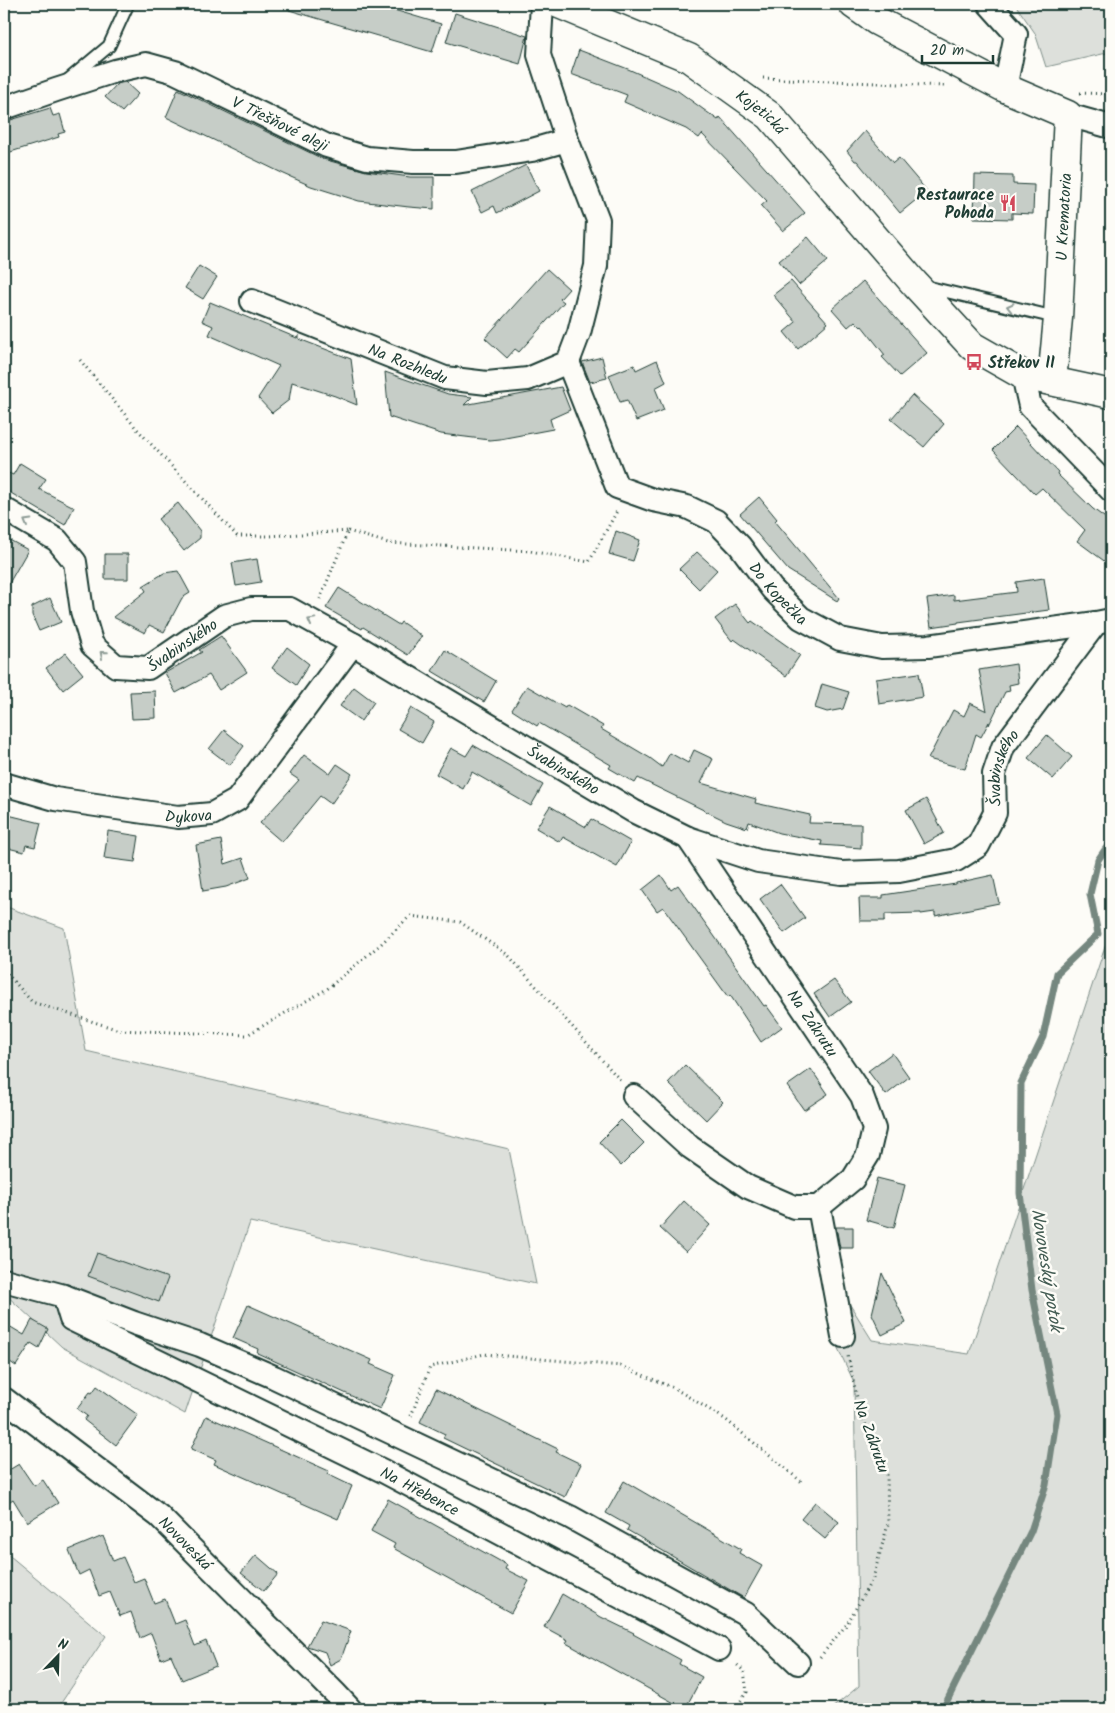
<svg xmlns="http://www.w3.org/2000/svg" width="1115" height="1713" font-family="Kalam,sans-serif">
	<rect width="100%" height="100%" fill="#fdfcf7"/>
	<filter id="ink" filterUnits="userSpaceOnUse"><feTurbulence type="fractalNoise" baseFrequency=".02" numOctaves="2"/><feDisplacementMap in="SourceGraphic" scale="10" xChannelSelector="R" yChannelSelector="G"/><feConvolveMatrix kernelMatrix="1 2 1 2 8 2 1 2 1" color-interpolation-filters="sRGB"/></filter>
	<g filter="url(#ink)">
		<!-- green -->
		<path fill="#dde0db" stroke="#7e8e88" d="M 1015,4 L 1111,4 L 1111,52 L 1046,67 L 1035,33 Z
			M 4,906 L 64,928 L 86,1051 L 509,1149 L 536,1284 L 250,1222 L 185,1414 L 62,1347 L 4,1293 Z
			M 1111,929 L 1111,1709 L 831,1709 L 859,1686 L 854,1382 L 834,1340 L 814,1247 L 872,1340 L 969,1354 Z
			M 4,1551 L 106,1636 L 57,1709 L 4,1709 Z"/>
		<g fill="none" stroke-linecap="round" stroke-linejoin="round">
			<!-- stream -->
			<path stroke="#75877f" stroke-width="7" d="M 943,1709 L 1031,1531 L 1046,1485 L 1057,1414 L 1032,1290 L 1020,1193 L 1021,1083 L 1043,1037 L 1057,973 L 1098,934 L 1090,894 L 1098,860 L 1111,841"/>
		</g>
		<!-- building -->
		<path fill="#c6cdc7" stroke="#1f3d34" d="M 290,4 L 374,4 L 441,24 L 432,52 L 289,10 Z
			M 455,13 L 527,36 L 520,64 L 446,42 Z
			M 579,50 L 628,69 L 678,91 L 718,120 L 720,117 L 805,213 L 783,231 L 761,206 L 767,201 L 702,134 L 699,138 L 686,129 L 624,102 L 627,95 L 571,74 Z
			M 125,82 L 138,94 L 122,112 L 105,97 L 117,84 Z
			M 178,89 L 323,159 L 366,171 L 410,177 L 434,177 L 434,209 L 409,207 L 359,201 L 311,186 L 284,174 L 166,117 Z
			M 50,108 L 53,116 L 60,114 L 65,132 L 58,134 L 59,137 L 4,154 L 4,122 Z
			M 865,131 L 893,163 L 899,158 L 927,191 L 900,213 L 857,161 L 855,161 L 847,151 Z
			M 526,165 L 539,191 L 497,213 L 494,206 L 482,212 L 472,192 Z
			M 975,175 L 1013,176 L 1013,184 L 1034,185 L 1033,214 L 1012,213 L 1012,219 L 974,218 Z
			M 808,237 L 828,261 L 799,285 L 779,261 Z
			M 199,266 L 217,277 L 203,299 L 185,288 Z
			M 547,269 L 569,289 L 560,299 L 564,302 L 519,352 L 515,349 L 507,358 L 485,338 Z
			M 791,281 L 828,323 L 798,349 L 784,332 L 796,322 L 773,295 Z
			M 863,281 L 927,353 L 900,376 L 882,357 L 885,355 L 862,326 L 861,327 L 855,321 L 848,327 L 832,309 Z
			M 210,302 L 297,338 L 299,335 L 299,339 L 351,359 L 357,405 L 335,396 L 292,382 L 289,400 L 272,413 L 258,398 L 279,366 L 209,335 L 213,326 L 202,321 Z
			M 602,357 L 607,378 L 590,382 L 582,362 Z
			M 657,360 L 666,382 L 655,388 L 664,410 L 636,421 L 627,400 L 620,402 L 609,375 L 634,365 L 636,370 Z
			M 385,372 L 448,394 L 472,397 L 464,405 L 561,387 L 570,410 L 550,419 L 553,429 L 500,439 L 490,440 L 441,434 L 389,417 Z
			M 912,395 L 944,424 L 924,447 L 891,419 Z
			M 1016,427 L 1058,472 L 1057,474 L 1093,509 L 1111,522 L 1111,566 L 1077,541 L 1085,530 L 1042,488 L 1035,494 L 993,450 Z
			M 20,463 L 46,479 L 39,489 L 74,507 L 65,525 L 4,489 L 4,471 L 13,475 Z
			M 759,497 L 777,519 L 775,521 L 839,598 L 837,601 L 788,570 L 740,514 Z
			M 178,503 L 200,531 L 200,538 L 184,551 L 158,519 Z
			M 616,531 L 640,540 L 633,561 L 609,554 Z
			M 4,537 L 28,550 L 4,592 Z
			M 697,552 L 717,570 L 699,589 L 679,569 Z
			M 105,554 L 128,554 L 128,579 L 105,579 Z
			M 257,559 L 261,582 L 236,586 L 232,563 Z
			M 178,571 L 190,593 L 182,598 L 164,632 L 149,625 L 145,633 L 113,617 L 146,591 L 143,586 L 164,573 Z
			M 1044,578 L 1049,610 L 958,622 L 958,623 L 931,627 L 927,599 L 954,595 L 954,600 L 1017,592 L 1016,582 Z
			M 339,588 L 399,625 L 401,622 L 422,636 L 408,655 L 363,627 L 362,629 L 326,608 Z
			M 50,598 L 61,622 L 39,631 L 32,615 L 32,607 Z
			M 735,604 L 750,623 L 752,621 L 800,655 L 786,676 L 734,639 L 732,641 L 715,619 Z
			M 221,636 L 247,672 L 219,690 L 209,675 L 176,693 L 165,673 L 202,652 L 199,650 Z
			M 287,647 L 309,664 L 296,685 L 272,668 Z
			M 445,650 L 496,681 L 484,702 L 432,671 Z
			M 66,653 L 83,674 L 63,690 L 46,668 Z
			M 1016,664 L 1018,683 L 1009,685 L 1010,691 L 1005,692 L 989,725 L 989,722 L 981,737 L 976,734 L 965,769 L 928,759 L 953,710 L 964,716 L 970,703 L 987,711 L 979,670 Z
			M 919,673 L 923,697 L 879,704 L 876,679 Z
			M 822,684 L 849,692 L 843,709 L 827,712 L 815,708 Z
			M 527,686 L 565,708 L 567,705 L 603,726 L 601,729 L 650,758 L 662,767 L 670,753 L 688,763 L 694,750 L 713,759 L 701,783 L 756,799 L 755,803 L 810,815 L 809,823 L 861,824 L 861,848 L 821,845 L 822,841 L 779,833 L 749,822 L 747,828 L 726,821 L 638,778 L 635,783 L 609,768 L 611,765 L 539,723 L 537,726 L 512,710 Z
			M 354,687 L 374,702 L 361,721 L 340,706 Z
			M 155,691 L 156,718 L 132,719 L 130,692 Z
			M 411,708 L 434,722 L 422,743 L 398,729 Z
			M 224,730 L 244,746 L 230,765 L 209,749 Z
			M 1047,735 L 1072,757 L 1053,779 L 1028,758 Z
			M 473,745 L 543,785 L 531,806 L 472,772 L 463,789 L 436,774 L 451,748 L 466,756 Z
			M 304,755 L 330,774 L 337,764 L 352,774 L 331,804 L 320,796 L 282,842 L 260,823 L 299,780 L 290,774 Z
			M 926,799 L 944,833 L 924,844 L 906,810 Z
			M 550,806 L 586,827 L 591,819 L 631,842 L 617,867 L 563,837 L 560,842 L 536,828 Z
			M 4,814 L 41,823 L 35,847 L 26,845 L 24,852 L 4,847 Z
			M 108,831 L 139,836 L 135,862 L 104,858 Z
			M 221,840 L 225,864 L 243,858 L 250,878 L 226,887 L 203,891 L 196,845 Z
			M 661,875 L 671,890 L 678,885 L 764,1006 L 766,1005 L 782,1027 L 761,1042 L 730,995 L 728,997 L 663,907 L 657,911 L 642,890 Z
			M 993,875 L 999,903 L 935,916 L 935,912 L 921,914 L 921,913 L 885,914 L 885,921 L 860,921 L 859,898 L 883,898 L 883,895 L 956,884 L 956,883 Z
			M 780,884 L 805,918 L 784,933 L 760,899 Z
			M 834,980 L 851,1002 L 830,1017 L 814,994 Z
			M 892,1053 L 909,1077 L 886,1095 L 868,1071 Z
			M 685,1065 L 723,1102 L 706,1120 L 668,1083 Z
			M 811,1069 L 828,1094 L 804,1110 L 787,1086 Z
			M 621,1120 L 644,1143 L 621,1166 L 599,1142 Z
			M 877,1178 L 905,1185 L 894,1228 L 866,1220 Z
			M 684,1201 L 710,1225 L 686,1252 L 660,1228 Z
			M 836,1227 L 853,1227 L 853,1248 L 840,1248 Z
			M 97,1253 L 168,1278 L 159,1302 L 88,1276 Z
			M 882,1273 L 906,1323 L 882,1335 L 872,1314 Z
			M 248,1305 L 372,1360 L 370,1364 L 395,1375 L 380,1409 L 257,1353 L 258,1349 L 233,1338 Z
			M 32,1320 L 48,1329 L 39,1348 L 31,1343 L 16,1366 L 4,1358 L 4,1323 L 24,1335 Z
			M 97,1386 L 138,1415 L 116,1445 L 84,1420 L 87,1416 L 77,1409 L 90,1392 L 92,1393 Z
			M 436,1389 L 558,1449 L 556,1452 L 581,1464 L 565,1497 L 443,1438 L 445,1434 L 420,1422 Z
			M 206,1416 L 329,1471 L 327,1474 L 352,1486 L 338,1519 L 214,1464 L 216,1460 L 191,1449 Z
			M 19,1464 L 34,1486 L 43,1480 L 58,1503 L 27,1522 L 13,1499 L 4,1505 L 4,1473 Z
			M 624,1481 L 741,1549 L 739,1553 L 762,1566 L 744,1598 L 627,1530 L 629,1526 L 606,1513 Z
			M 388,1499 L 507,1565 L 505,1569 L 529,1581 L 511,1613 L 393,1548 L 395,1544 L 371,1531 Z
			M 815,1502 L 839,1522 L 825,1539 L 801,1519 Z
			M 103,1536 L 113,1561 L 123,1557 L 134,1582 L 144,1578 L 154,1603 L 165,1599 L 175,1624 L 185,1620 L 195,1646 L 206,1641 L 216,1666 L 182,1680 L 171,1655 L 161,1659 L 151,1633 L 140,1638 L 131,1612 L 120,1616 L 110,1592 L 99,1596 L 89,1570 L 79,1575 L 69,1550 Z
			M 256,1555 L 278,1574 L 264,1591 L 241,1573 Z
			M 562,1594 L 601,1617 L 634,1633 L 633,1634 L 681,1660 L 679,1664 L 702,1677 L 685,1709 L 566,1643 L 568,1640 L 544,1627 Z
			M 321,1620 L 351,1631 L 341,1659 L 330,1665 L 325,1652 L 307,1646 Z"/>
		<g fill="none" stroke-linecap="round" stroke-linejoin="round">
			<!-- service casing -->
			<g stroke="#1f3d34" stroke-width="15">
				<path id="service" d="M 67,81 L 109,46 L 128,4
					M 923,286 L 1058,318"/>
			</g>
			<!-- minor casing -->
			<g stroke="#1f3d34" stroke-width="26">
				<g id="minor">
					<path d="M 542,4 L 539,55 L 567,140 L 598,220 L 596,266 L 579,333 L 568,362"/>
					<path d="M 989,4 L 1016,34 L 1005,88"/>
					<path id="s1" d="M 4,108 L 56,90 L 115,71 L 146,64 L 175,72 L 327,146 L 367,158 L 413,162 L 456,162 L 532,150 L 567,140"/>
					<path d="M 1068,115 L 1111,127"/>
					<path id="s2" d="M 252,301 L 445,378 L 487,383 L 528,379 L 568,362"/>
					<path id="s3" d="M 568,362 L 617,487 L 653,500 L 687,507 L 716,521 L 740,546 L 772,589 L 801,618 L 840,639 L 882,647 L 928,646 L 1096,623 L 1111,620"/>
					<path d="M 1023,375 L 1030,406 L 1111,490"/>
					<path id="s4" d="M 4,509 L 57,540 L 75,562 L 82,611 L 92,645 L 116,666 L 148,668 L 224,616 L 251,609 L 290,609 L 353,644 L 633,811 L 688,838 L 758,861 L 841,873 L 899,871 L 956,860 L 978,846 L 995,813 L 994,774 L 1003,747 L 1096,623"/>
					<path id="s5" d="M 4,784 L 55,799 L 178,817 L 212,814 L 237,800 L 353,644"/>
					<path d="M 634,1096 L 690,1147 L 748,1187 L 794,1207 L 819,1207 L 853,1179 L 868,1155 L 874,1129 L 862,1096 L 688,838"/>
					<path d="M 819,1207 L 843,1336"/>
					<path id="s6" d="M 4,1280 L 64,1296 L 71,1319 L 383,1471 L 719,1649"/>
					<path d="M 64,1296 L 134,1323 L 200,1345 L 274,1377 L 570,1517 L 746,1614 L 798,1663"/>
					<path id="s7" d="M 4,1399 L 159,1516 L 335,1693 L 350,1709"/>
				</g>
			</g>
			<!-- tertiary casing -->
			<g stroke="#1f3d34" stroke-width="31">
				<g id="tertiary">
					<path id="s8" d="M 559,4 L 689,58 L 770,116 L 914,283 L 972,346 L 1023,375 L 1111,394"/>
					<path d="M 853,4 L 877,21 L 1005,88 L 1068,115 L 1058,318 L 1052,381"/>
				</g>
			</g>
			<!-- path -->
			<path stroke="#1f3d34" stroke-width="3" stroke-dasharray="1 4" stroke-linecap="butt" d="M 763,78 L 944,86
				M 1080,93 L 1111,94
				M 80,360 L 136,428 L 237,536 L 270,536 L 348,531 L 320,599
				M 348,531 L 388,543 L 530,551 L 589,562 L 617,511
				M 4,970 L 32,1002 L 119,1030 L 247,1035 L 327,989 L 381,944 L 410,916 L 460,922 L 508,955 L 620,1080
				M 411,1416 L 430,1367 L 484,1354 L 621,1366 L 674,1388 L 725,1419 L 803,1483
				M 820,1657 L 847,1624 L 873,1578 L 888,1524 L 887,1475 L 860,1411 L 848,1356
				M 735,1709 L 747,1692 L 744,1671 L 735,1663"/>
			<!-- service -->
			<use href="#service" stroke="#fdfcf7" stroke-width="11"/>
			<!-- minor -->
			<use href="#minor" stroke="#fdfcf7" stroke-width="22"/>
			<!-- tertiary -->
			<use href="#tertiary" stroke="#fdfcf7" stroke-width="28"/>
		</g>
		<!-- one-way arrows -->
		<defs><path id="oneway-chevron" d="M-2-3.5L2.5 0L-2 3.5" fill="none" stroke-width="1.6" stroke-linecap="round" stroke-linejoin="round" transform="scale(1.25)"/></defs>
		<g stroke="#8e9c96">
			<use href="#oneway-chevron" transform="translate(1010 307) rotate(-166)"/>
			<use href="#oneway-chevron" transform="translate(27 522) rotate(-150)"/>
			<use href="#oneway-chevron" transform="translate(311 621) rotate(-151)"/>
			<use href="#oneway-chevron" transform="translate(103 654) rotate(-139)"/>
		</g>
	</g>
	<!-- icons -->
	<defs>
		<g id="restaurant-bare" transform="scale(1.35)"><path d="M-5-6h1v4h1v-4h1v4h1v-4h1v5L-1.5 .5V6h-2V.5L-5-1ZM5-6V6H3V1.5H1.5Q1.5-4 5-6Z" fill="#d1495b" stroke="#fdfcf7" stroke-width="2.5" paint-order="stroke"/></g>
		<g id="bus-bare" transform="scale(1.35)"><path d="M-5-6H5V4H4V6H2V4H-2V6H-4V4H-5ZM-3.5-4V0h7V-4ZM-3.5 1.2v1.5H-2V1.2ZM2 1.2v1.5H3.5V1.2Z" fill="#d1495b" stroke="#fdfcf7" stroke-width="2.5" paint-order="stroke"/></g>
	</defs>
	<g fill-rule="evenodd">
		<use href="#restaurant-bare" x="1008" y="203"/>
		<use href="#bus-bare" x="974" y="362"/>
	</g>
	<g text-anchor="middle" stroke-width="5" stroke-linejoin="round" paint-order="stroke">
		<!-- street labels -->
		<g font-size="16" fill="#1f3d34" stroke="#fdfcf7">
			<text dy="6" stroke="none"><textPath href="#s8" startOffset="231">Kojetická</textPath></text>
			<text dy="6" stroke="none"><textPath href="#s1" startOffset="296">V Třešňové aleji</textPath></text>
			<text transform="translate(1063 217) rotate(-87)" y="6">U Krematoria</text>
			<text dy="6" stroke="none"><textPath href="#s2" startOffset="168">Na Rozhledu</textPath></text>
			<text dy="6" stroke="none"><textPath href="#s3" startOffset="335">Do Kopečka</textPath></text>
			<text dy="6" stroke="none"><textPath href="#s4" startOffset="280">Švabinského</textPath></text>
			<text dy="6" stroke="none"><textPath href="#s4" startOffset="1241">Švabinského</textPath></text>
			<text dy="6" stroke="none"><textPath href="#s4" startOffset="715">Švabinského</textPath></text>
			<text dy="6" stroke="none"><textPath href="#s5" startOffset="188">Dykova</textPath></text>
			<text transform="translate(813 1023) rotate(56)" y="6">Na Zákrutu</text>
			<text transform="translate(872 1436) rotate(70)" y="6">Na Zákrutu</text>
			<text dy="6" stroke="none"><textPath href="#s6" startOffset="475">Na Hřebence</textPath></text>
			<text dy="6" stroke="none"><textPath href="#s7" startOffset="232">Novoveská</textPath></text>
		</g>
		<!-- poi labels -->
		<g font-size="16" font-weight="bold" fill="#1f3d34" stroke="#fdfcf7" text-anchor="end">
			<text x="994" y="200">Restaurace<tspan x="994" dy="18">Pohoda</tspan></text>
			<text x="988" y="368" text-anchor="start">Střekov II</text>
		</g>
		<!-- water labels -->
		<g font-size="18" font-style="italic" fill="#435c53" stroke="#fdfcf7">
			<text transform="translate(1047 1270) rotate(81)" y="6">Novoveský potok</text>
		</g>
	</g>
	<!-- margin -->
	<rect width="1115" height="1713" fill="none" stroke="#fdfcf7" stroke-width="20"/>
	<rect x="10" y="10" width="1095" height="1693" fill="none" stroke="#1f3d34" stroke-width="2" filter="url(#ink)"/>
	<!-- north arrow -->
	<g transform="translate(58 1656) rotate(23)" stroke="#fdfcf7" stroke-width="4" paint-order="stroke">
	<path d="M0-4L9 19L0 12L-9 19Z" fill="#1f3d34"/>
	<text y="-8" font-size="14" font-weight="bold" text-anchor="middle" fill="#1f3d34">N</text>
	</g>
	<!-- scale -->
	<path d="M922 55v8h71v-8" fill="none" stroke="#1f3d34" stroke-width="2.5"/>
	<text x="930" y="55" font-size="15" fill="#1f3d34" stroke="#fdfcf7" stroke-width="4" paint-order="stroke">20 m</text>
</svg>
